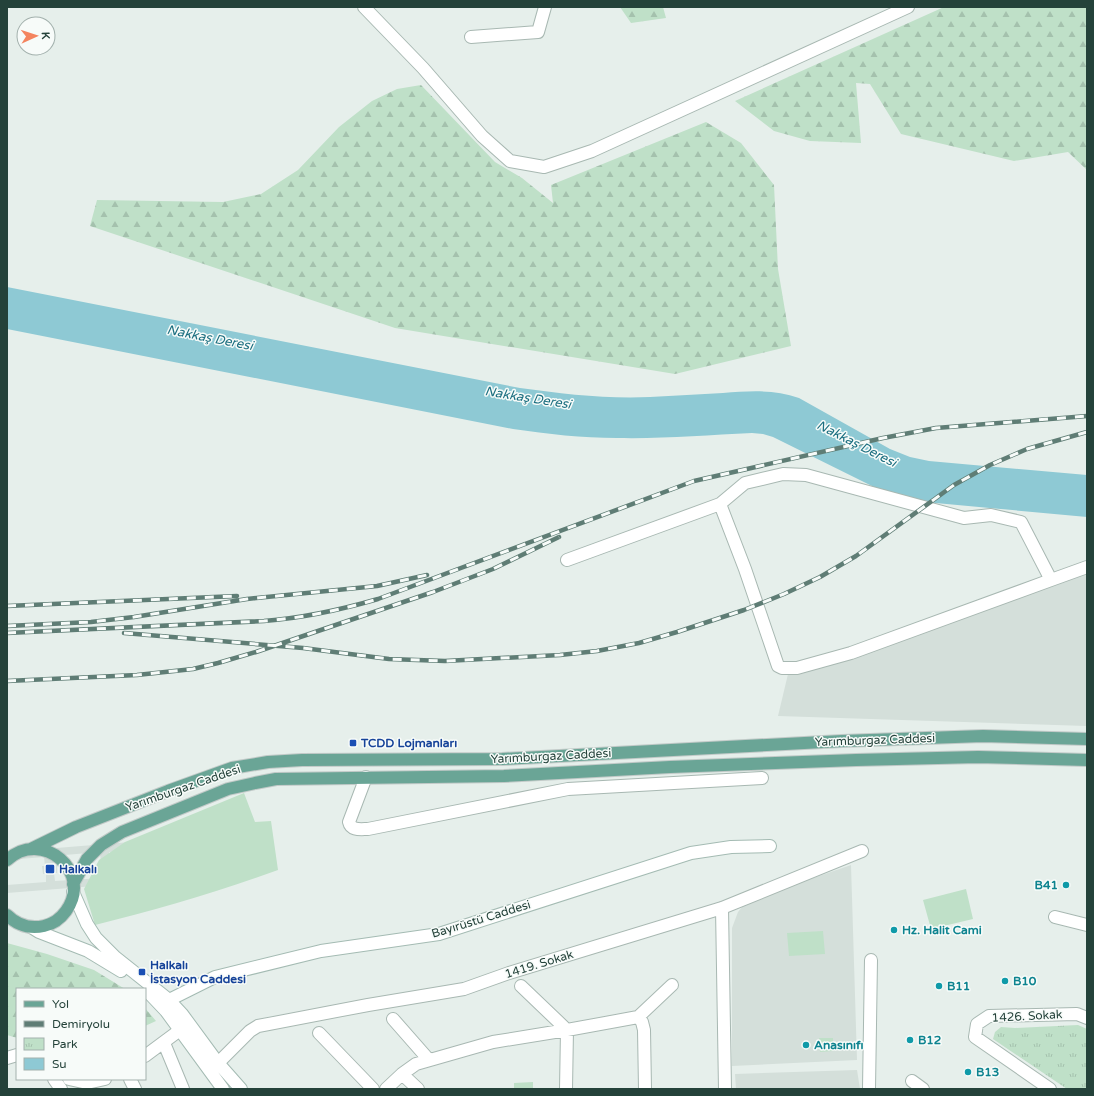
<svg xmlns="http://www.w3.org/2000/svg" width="1094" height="1096" font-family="'Varela Round',sans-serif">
	<defs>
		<pattern id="forest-firs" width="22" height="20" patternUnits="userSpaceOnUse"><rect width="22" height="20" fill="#bfe0c8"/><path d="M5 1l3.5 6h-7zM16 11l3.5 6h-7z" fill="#a4c1ad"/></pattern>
		<pattern id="park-tufts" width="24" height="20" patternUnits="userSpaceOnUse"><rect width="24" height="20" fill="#bfe0c8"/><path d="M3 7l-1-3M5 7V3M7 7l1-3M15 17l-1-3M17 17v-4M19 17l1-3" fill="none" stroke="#a4c1ad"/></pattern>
	</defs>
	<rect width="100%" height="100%" fill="#e6efeb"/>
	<!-- built -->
	<path fill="#d4dfda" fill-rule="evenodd" d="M 1087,564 L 1087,726 L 778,716 L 788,674 Z
		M 180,838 L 182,879 L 7,893 L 7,885 L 46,882 L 46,874 L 43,874 L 42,866 L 45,866 L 44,857 L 7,860 L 7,852 ZM 154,848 L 111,877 L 109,852 ZM 100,852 L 102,878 L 55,881 L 54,873 L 57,873 L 57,865 L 53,865 L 53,856 Z
		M 851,865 L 857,1060 L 732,1066 L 732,928 L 738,912 L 747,901 Z
		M 857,1070 L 860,1089 L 736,1089 L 735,1074 Z"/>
	<!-- green -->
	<path fill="#bfe0c8" d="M 244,793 L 255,822 L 271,821 L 278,870 C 218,892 157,910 95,925 L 84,889 L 99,860 L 125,842 Z
		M 966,889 L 973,919 L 931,929 L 923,900 Z
		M 823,931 L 825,954 L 789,956 L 787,933 Z
		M 533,1082 L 533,1089 L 514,1089 L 514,1083 Z"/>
	<!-- forest -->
	<path fill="url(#forest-firs)" d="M 620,7 L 663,7 L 666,18 L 631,23 Z
		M 944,7 L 1087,7 L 1087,170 L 1068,152 L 1014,161 L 901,134 L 870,84 L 856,83 L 861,143 L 810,141 L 774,131 L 735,101 Z
		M 421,85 L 495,162 L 522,178 L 553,203 L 551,185 L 706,122 L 741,143 L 774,185 L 778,269 L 791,346 L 675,374 L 395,328 L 90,226 L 97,200 L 223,202 L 261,194 L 298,170 L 339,127 L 372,101 L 397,89 Z
		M 7,943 L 47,954 L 94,970 L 125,989 L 17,989 L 17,1038 L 7,1035 Z
		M 145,1008 L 156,1021 L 145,1026 Z"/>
	<!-- park -->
	<path fill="url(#park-tufts)" d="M 1078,1025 L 1087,1029 L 1087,1089 L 1067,1089 L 993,1039 L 995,1032 L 1001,1027 L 1015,1028 Z
		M 819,1038 L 833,1038 L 833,1051 L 820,1052 Z"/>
	<!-- water -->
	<path fill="#8ec9d4" d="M 7,287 L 520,388 C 563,394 607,399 650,397 C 675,396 699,394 723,393 C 749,391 774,389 799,398 L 890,449 L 910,457 L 929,461 L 1087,475 L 1087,517 L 925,502 L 874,487 L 773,437 L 763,434 L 752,433 C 707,435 662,439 617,438 C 582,438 548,434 513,429 L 7,329 Z"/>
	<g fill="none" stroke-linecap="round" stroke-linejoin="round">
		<!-- street casing -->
		<g stroke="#a8b8b2" stroke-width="14">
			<path id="street" d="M 364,7 L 423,68 L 482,136 L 510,161 L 544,167 L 592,151 L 908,7
				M 471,37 L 538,32 L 545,7
				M 720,504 L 745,569 L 778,666 L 782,668 L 797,668 L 851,653 L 1051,580
				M 567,560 L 720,504 L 745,483 L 783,474 L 806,475 L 964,518 L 991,515 L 1021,522 L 1051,580 L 1087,567
				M 366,777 L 349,822 C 351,831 361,829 368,829 L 568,789 L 762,778
				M 722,908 L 725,1089
				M 1055,917 L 1087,925
				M 521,986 L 567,1030 L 566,1089
				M 638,1017 L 672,985
				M 393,1019 L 429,1060
				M 319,1033 L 373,1089
				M 164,1043 L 183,1089
				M 145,1056 L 180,1030
				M 7,1058 L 17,1055
				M 218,1063 L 250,1031 L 258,1026 L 368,1005 L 464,989 L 509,973 L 722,908 L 862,851
				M 402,1074 L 418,1089
				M 54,1079 L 61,1089
				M 69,1079 L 87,1083 L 105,1079
				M 130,1079 L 135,1089
				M 912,1081 L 923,1089
				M 386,1089 L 402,1074 L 416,1064 L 493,1042 L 567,1030 L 638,1017 L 642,1022 L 644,1030 L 645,1089
				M 869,1089 L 871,960
				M 1050,1089 L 975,1037 L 977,1024 L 989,1016 L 1077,1014 L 1087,1018"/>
		</g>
		<!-- secondary casing -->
		<g stroke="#a4bbb3" stroke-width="14">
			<path id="secondary" d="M 73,892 L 87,924 L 96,938 L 115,957 L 169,1000 L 182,1014 L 218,1063 L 241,1089
				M 31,927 L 39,932 L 88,951 L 121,971
				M 148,992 L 166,1011 L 223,1089
				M 169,1000 L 215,977 L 321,951 L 439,934 L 691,853 L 731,847 L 770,846"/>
		</g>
		<!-- primary casing -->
		<g stroke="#c2cac8" stroke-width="14">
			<path id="primary" d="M 31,849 L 76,827 L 168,791 L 232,768 L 268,762 L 302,760 L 502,759 L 842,741 L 983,736 L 1087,739
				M 7,860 C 42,828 94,872 66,911 C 61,918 53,924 44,926 C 30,929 17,925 7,915
				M 73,884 L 87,859 L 101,845 L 122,832 L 228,789 L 255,783 L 276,779 L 504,776 L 670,767 L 856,760 L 978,757 L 1087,760"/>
		</g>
		<!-- street -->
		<use href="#street" stroke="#fff" stroke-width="12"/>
		<!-- secondary -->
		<use href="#secondary" stroke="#fff" stroke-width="12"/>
		<!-- primary -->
		<use href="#primary" stroke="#6aa596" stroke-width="12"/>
		<!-- rail casing -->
		<g stroke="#5f7d75" stroke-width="4.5">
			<path id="rail" d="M 7,606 L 237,596
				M 7,626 L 91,622 L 134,617 L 247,599 L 377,586 L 427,575
				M 7,633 L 264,621 C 303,618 340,610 378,599 L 694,481 L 883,438 L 936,428 L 1087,416
				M 124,633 L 303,648 L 389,659 L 445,661 L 560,655 L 597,651 L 639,643 L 677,632 L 744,610 L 784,594 L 820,577 L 856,556 L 954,485 L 990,465 L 1027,449 L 1087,432
				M 7,681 L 137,675 L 193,669 L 218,663 L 256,652 L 433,592 L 493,569 L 559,537"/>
		</g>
		<!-- rail -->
		<use href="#rail" stroke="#f7fbf9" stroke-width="3" stroke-dasharray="9" stroke-linecap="butt"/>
	</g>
	<!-- markers -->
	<g fill="#1a4fb4" stroke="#f7fbf9" stroke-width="1.5">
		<rect x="349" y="739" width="8" height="8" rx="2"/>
		<rect x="45" y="864" width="10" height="10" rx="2"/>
		<rect x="138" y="968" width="8" height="8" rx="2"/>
	</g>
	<g fill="#0f9aa8" stroke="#f7fbf9" stroke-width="1.5">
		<circle cx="1066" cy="885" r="4"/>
		<circle cx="894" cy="930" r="4"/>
		<circle cx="1005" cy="981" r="4"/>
		<circle cx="939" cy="986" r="4"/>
		<circle cx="910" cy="1040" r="4"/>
		<circle cx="806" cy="1045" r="4"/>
		<circle cx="968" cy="1072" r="4"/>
	</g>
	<g text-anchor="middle" stroke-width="3" stroke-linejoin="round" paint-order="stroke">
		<!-- street labels -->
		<g font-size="12" fill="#24423a" stroke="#f7fbf9">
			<text transform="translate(875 740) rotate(-2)" y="4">Yarımburgaz Caddesi</text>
			<text transform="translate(551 756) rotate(-3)" y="4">Yarımburgaz Caddesi</text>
			<text transform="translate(183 788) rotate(-19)" y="4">Yarımburgaz Caddesi</text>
			<text transform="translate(481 919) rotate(-17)" y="4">Bayırüstü Caddesi</text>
			<text transform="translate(539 964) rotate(-17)" y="4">1419. Sokak</text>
			<text transform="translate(1027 1016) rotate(-3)" y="4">1426. Sokak</text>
		</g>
		<!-- transit labels -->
		<g font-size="12" font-weight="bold" fill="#164399" stroke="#f7fbf9" text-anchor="start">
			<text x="361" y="747">TCDD Lojmanları</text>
			<text x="59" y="873">Halkalı</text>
			<text x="150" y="969">Halkalı<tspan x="150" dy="14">İstasyon Caddesi</tspan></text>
		</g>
		<!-- culture labels -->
		<g font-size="12" font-weight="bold" fill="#0d838f" stroke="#f7fbf9" text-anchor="start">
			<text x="1058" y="889" text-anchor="end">B41</text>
			<text x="902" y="934">Hz. Halit Cami</text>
			<text x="1013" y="985">B10</text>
			<text x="947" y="990">B11</text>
			<text x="918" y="1044">B12</text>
			<text x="814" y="1049">Anasınıfı</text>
			<text x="976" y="1076">B13</text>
		</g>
		<!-- water labels -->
		<g font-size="13" font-style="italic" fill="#1c6f80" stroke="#f7fbf9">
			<text transform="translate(210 337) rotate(11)" y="5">Nakkaş Deresi</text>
			<text transform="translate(528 397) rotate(9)" y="5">Nakkaş Deresi</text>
			<text transform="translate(857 443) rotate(27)" y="5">Nakkaş Deresi</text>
		</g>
	</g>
	<!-- border -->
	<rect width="1094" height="1096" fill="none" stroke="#24423a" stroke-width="16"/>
	<!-- legend -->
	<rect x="16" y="988" width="130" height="92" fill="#f7fbf9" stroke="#a3b1ad"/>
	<rect x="24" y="1001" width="20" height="6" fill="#6aa596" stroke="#a3b1ad"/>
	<text x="52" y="1008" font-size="12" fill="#24423a">Yol</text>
	<rect x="24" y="1021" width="20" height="6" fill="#5f7d75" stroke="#a3b1ad"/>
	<text x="52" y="1028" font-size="12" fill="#24423a">Demiryolu</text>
	<rect x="24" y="1038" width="20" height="12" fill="url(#park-tufts)" stroke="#a3b1ad"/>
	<text x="52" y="1048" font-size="12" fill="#24423a">Park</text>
	<rect x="24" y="1058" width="20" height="12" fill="#8ec9d4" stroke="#a3b1ad"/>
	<text x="52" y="1068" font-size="12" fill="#24423a">Su</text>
	<!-- north arrow -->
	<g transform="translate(36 36) rotate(87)"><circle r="19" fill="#f7fbf9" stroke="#a3b1ad"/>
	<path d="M0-3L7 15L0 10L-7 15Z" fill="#f4845f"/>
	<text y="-6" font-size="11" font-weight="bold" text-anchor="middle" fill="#24423a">K</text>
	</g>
</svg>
